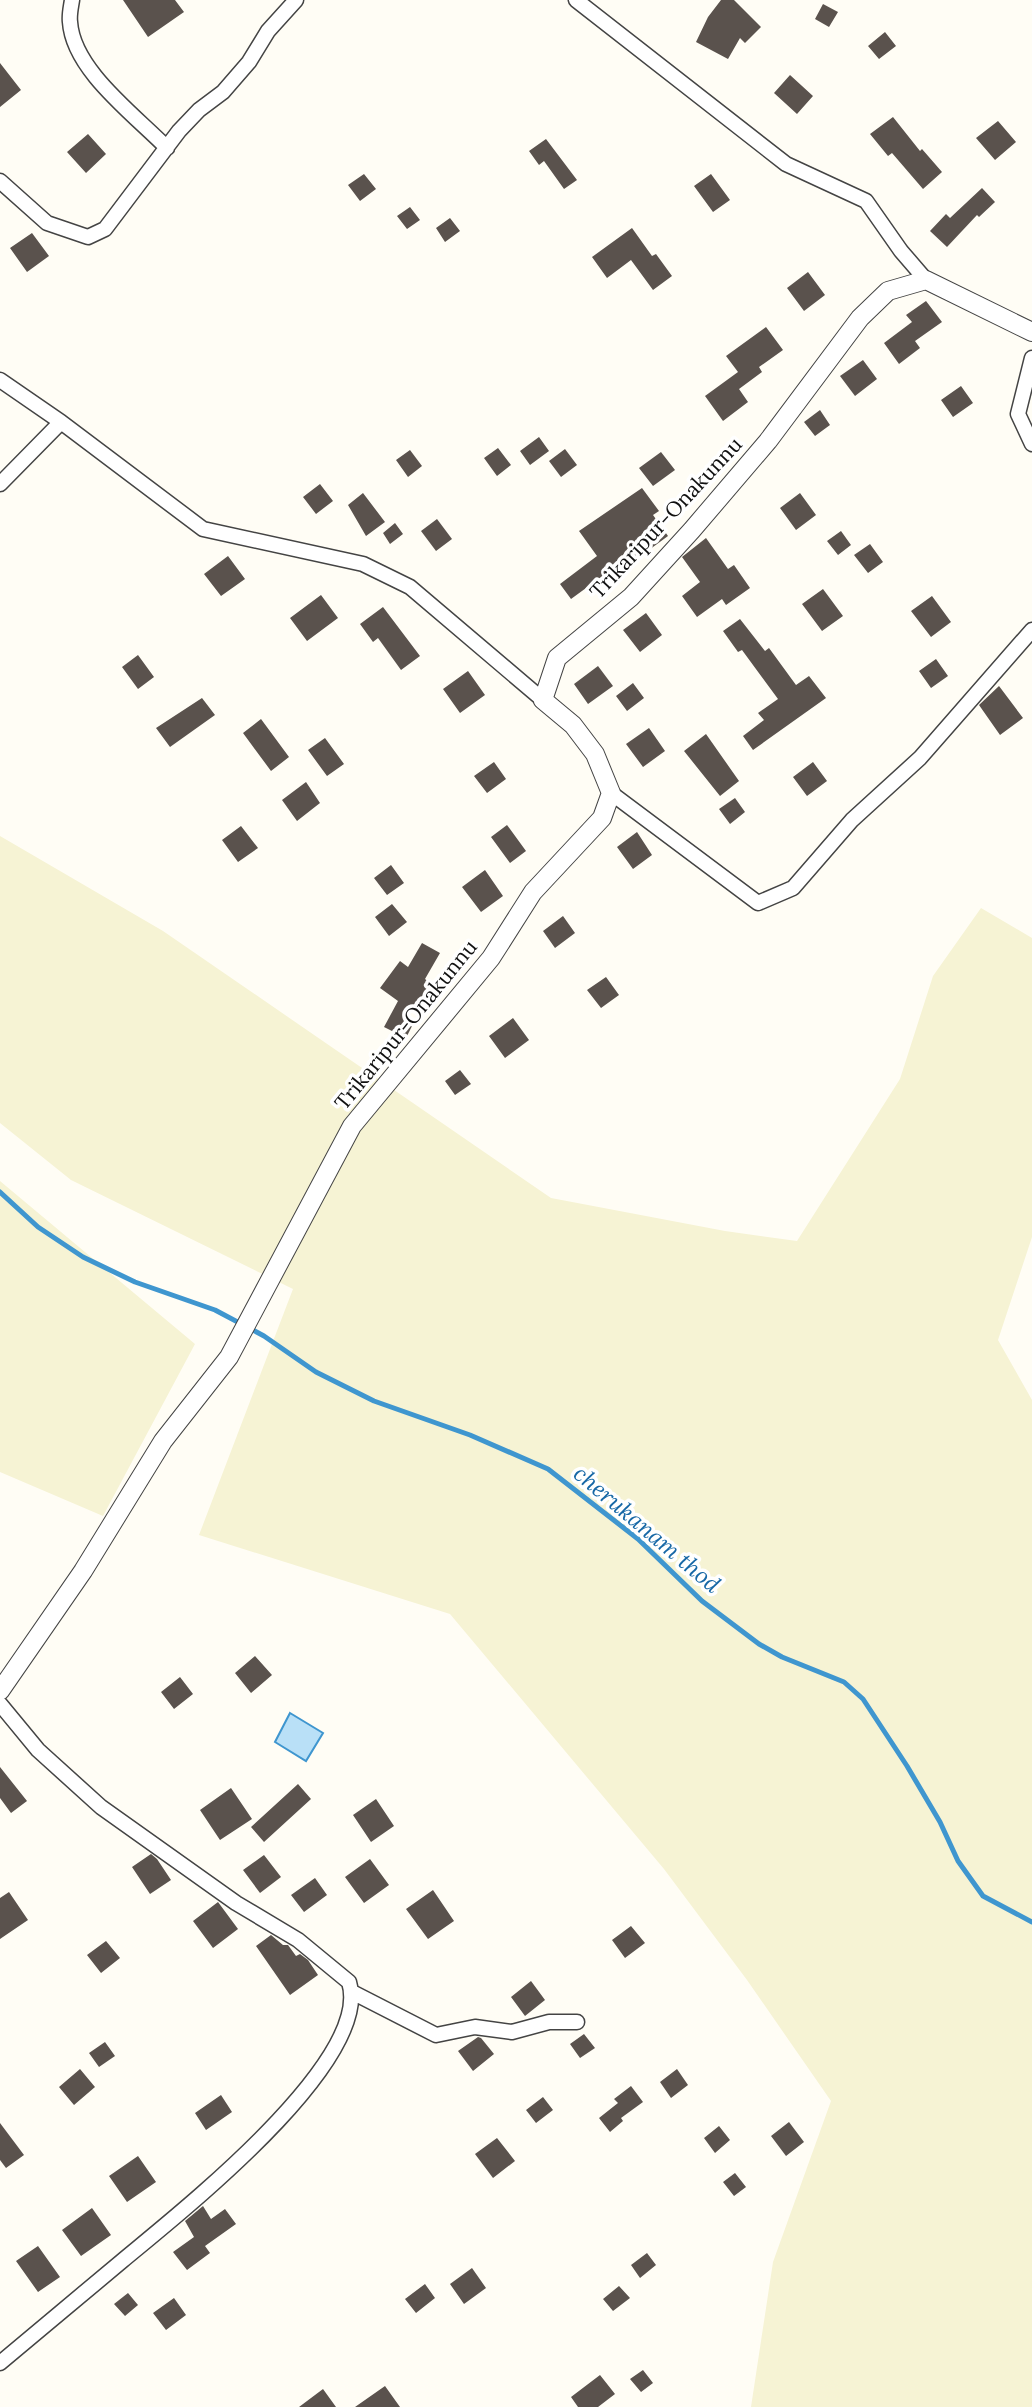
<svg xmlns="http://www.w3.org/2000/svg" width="1032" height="2407" font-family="Lora,serif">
	<rect width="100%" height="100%" fill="#fffdf5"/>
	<!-- farmland -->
	<path fill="#f6f3d4" d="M 0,836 L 163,931 L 551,1198 L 725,1231 L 797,1241 L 900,1079 L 933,976 L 981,908 L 1032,938 L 1032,1237 L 998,1340 L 1032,1400 L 1032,2407 L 751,2407 L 773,2262 L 831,2101 L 747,1980 L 664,1869 L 450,1614 L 199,1535 L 293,1289 L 71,1180 L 0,1123 Z
		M 0,1181 L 195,1344 L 103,1516 L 0,1472 Z"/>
	<!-- water -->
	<path fill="#b9e0f7" stroke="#3f96cf" stroke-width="2" d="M 290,1713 L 323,1733 L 306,1761 L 275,1742 Z"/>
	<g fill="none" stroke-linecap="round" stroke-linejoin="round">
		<!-- stream -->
		<path stroke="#3f96cf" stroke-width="5" d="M 0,1192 L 38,1227 L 83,1257 L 135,1282 L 215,1310 L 264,1336 L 316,1372 L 374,1401 L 470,1435 L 548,1469 L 638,1539 L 702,1601 L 759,1644 L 782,1657 L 844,1682 L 863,1699 L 907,1766 L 940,1822 L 958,1861 L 983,1896 L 1032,1922"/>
	</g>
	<!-- building -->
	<path fill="#5a524d" d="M 123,0 L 175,0 L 184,12 L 148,37 Z
		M 721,0 L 734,0 L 761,27 L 745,43 L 740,38 L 728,59 L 696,42 L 708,17 Z
		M 823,4 L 838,12 L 829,27 L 815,19 Z
		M 885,32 L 896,46 L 879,59 L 868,46 Z
		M 0,63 L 21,90 L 0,107 Z
		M 790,75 L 813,96 L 797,114 L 774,93 Z
		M 893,117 L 920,151 L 922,149 L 942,172 L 923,189 L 892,153 L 888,156 L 870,134 Z
		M 998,121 L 1016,142 L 995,160 L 976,138 Z
		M 88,134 L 106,154 L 86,173 L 67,152 Z
		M 546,139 L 577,180 L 564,189 L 544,161 L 539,165 L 529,151 Z
		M 364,174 L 376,189 L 360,201 L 348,185 Z
		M 711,174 L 730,200 L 713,212 L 694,186 Z
		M 982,188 L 995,202 L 979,217 L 977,215 L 947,247 L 930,231 L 946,214 L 950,218 Z
		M 410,207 L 420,220 L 407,229 L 397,216 Z
		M 450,218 L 460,231 L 445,242 L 436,228 Z
		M 632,228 L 652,256 L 656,254 L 672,276 L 653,290 L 631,260 L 607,278 L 592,257 Z
		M 32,233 L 49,256 L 27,272 L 10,248 Z
		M 808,272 L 825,295 L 804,311 L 787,288 Z
		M 926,301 L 942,322 L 915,341 L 920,348 L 899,364 L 884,343 L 912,322 L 906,315 Z
		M 766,327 L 783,350 L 759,367 L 762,372 L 739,389 L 748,402 L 723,421 L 705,396 L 738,372 L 726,356 Z
		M 863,360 L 877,379 L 855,396 L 840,376 Z
		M 961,386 L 973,403 L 953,417 L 941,400 Z
		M 820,410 L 830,425 L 815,436 L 804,422 Z
		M 539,437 L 549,451 L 530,465 L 520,451 Z
		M 498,448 L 511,465 L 497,476 L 484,458 Z
		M 565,449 L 577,465 L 561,477 L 549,461 Z
		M 410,450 L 422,466 L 408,477 L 396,460 Z
		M 661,452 L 675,470 L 653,486 L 639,468 Z
		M 320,484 L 333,501 L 316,514 L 303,497 Z
		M 642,488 L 659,511 L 653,515 L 668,536 L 612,577 L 608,572 L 571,599 L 560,584 L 597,556 L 579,531 Z
		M 363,493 L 385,522 L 366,536 L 348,505 Z
		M 800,493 L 816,515 L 796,530 L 780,508 Z
		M 437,519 L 452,539 L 436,551 L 421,531 Z
		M 395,523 L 403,534 L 390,544 L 383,533 Z
		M 841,531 L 851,545 L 838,555 L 827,541 Z
		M 706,538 L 728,569 L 734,565 L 750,588 L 726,605 L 722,599 L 697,617 L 682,596 L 700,582 L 682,557 Z
		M 870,544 L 883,562 L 868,573 L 854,555 Z
		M 228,556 L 245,579 L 221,596 L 204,574 Z
		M 823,589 L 843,616 L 822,631 L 802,604 Z
		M 321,595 L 338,618 L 307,641 L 290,618 Z
		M 932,596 L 951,622 L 931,637 L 911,611 Z
		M 383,607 L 420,656 L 401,670 L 378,638 L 373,642 L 360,624 Z
		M 646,613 L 662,635 L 640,652 L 623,630 Z
		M 740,619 L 765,651 L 769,648 L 796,685 L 809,676 L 826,698 L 753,750 L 743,736 L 764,720 L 758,713 L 778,699 L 742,650 L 738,652 L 723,631 Z
		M 138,655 L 154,677 L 138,689 L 122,667 Z
		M 936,659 L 948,676 L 931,688 L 919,671 Z
		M 598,666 L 613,686 L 588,704 L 574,684 Z
		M 468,671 L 485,695 L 460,713 L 443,689 Z
		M 633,683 L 644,698 L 627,711 L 616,696 Z
		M 999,686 L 1023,718 L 1000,735 L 979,705 Z
		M 202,698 L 215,715 L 170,747 L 156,728 Z
		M 261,719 L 289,757 L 271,771 L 243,733 Z
		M 649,728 L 665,751 L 643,767 L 626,744 Z
		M 706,734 L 739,781 L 720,796 L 684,751 Z
		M 325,738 L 344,764 L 327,776 L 308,750 Z
		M 494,762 L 506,779 L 487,793 L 474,776 Z
		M 813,762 L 827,781 L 807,796 L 793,777 Z
		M 306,782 L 320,803 L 297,821 L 282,800 Z
		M 735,798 L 745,812 L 730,824 L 719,809 Z
		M 507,825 L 526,851 L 510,863 L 491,837 Z
		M 241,826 L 258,848 L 238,862 L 222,840 Z
		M 637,832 L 652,855 L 633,869 L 617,847 Z
		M 391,865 L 404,883 L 387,895 L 374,878 Z
		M 485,870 L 503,896 L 481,912 L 462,887 Z
		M 392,904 L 407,922 L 389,936 L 375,917 Z
		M 563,916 L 575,933 L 555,948 L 543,931 Z
		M 422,943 L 440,953 L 425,979 L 431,984 L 408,1016 L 415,1020 L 406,1038 L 384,1027 L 398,1001 L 380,988 L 400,961 L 408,967 Z
		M 606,977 L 619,995 L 601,1008 L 587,990 Z
		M 513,1018 L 529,1040 L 505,1058 L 489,1036 Z
		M 460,1070 L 471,1084 L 455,1095 L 445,1081 Z
		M 255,1656 L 272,1675 L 251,1693 L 235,1673 Z
		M 180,1677 L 193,1694 L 174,1709 L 161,1692 Z
		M 0,1767 L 27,1801 L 11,1813 L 0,1798 Z
		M 298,1784 L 311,1799 L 264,1842 L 251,1827 Z
		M 231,1788 L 252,1819 L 220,1840 L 200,1810 Z
		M 376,1799 L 394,1826 L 371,1842 L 353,1815 Z
		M 151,1854 L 157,1859 L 171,1880 L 150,1894 L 132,1867 Z
		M 264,1855 L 281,1877 L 260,1893 L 243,1870 Z
		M 370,1859 L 389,1885 L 364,1903 L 345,1877 Z
		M 315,1878 L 327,1895 L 304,1912 L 291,1895 Z
		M 433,1890 L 454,1921 L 428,1939 L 406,1909 Z
		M 9,1892 L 28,1920 L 0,1939 L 0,1898 Z
		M 218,1902 L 238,1929 L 213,1948 L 193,1921 Z
		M 631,1926 L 645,1943 L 625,1958 L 612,1940 Z
		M 271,1935 L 283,1945 L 288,1945 L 296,1956 L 300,1954 L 308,1960 L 318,1975 L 290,1995 L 256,1946 Z
		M 106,1941 L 120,1958 L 101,1973 L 87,1955 Z
		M 531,1981 L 545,2000 L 525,2016 L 511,1997 Z
		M 584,2034 L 595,2048 L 580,2058 L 570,2044 Z
		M 478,2037 L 481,2038 L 494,2054 L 473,2071 L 458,2051 Z
		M 105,2042 L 115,2056 L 99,2067 L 89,2053 Z
		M 80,2069 L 95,2087 L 74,2105 L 59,2087 Z
		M 677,2069 L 688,2085 L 671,2098 L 660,2082 Z
		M 631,2086 L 643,2102 L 621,2118 L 623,2121 L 610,2132 L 599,2118 L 618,2103 L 614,2099 Z
		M 221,2095 L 232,2112 L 206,2130 L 195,2113 Z
		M 543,2097 L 553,2110 L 536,2123 L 526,2110 Z
		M 789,2122 L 804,2142 L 786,2156 L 771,2136 Z
		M 0,2123 L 24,2155 L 6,2168 L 0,2160 Z
		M 719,2126 L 730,2140 L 715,2153 L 704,2138 Z
		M 497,2138 L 515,2161 L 493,2178 L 475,2154 Z
		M 138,2156 L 156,2182 L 127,2202 L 109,2176 Z
		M 735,2173 L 746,2187 L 734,2196 L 723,2182 Z
		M 203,2206 L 211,2219 L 225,2209 L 236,2224 L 205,2246 L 210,2253 L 187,2270 L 173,2252 L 194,2237 L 185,2221 Z
		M 92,2208 L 111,2235 L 81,2256 L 62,2230 Z
		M 38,2246 L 60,2277 L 38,2292 L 16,2261 Z
		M 647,2253 L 656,2265 L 640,2278 L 631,2265 Z
		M 472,2268 L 486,2288 L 464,2304 L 450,2284 Z
		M 425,2284 L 435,2298 L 416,2313 L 405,2299 Z
		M 619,2286 L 630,2298 L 613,2311 L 603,2299 Z
		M 128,2293 L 138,2305 L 125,2316 L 114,2304 Z
		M 174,2298 L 186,2315 L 166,2330 L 153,2313 Z
		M 643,2370 L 653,2383 L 641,2392 L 630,2379 Z
		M 600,2375 L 615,2394 L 598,2407 L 578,2407 L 571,2397 Z
		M 385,2386 L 400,2407 L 355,2407 Z
		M 323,2389 L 336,2407 L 299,2407 Z"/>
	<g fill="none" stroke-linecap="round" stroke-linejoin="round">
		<!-- minor casing -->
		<g stroke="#444" stroke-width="17">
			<path id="minor" d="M 72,0 C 71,7 69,15 70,22 C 73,70 135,115 167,148
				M 576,0 L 786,164 L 866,201 L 901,251 L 926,280
				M 0,181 L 47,223 L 88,237 L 105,229 L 179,131 L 199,110 L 223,92 L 249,62 L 268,31 L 296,0
				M 1032,358 L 1018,414 L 1032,444
				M 0,380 L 61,422 L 203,529 L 363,564 L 410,587 L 543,700
				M 0,484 L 61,422
				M 611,793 L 758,903 L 793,888 L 852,820 L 920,758 L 1032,630
				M 0,1704 L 38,1750 L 101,1807 L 236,1903 L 298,1940 L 349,1982 C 374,2061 177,2215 122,2261 C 81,2295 41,2329 0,2363
				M 352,1992 L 436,2035 L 475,2027 L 512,2032 L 549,2022 L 577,2022"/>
		</g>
		<!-- tertiary casing -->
		<g stroke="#444" stroke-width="20">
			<path id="tertiary" d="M 0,1691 L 83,1571 L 163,1441 L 229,1357 L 352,1126 L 491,958 L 533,892 L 602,818 L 611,793 L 595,754 L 573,725 L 543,700 L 557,658 L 631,597 L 692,530 L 768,441 L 860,318 L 888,291 L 926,280 L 1032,332"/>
		</g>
		<!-- minor -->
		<use href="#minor" stroke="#fff" stroke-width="14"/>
		<!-- tertiary -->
		<use href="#tertiary" stroke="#fff" stroke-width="18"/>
	</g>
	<g text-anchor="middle" stroke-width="7" stroke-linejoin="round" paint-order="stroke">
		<!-- street labels -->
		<g font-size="21" fill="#111" stroke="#fff">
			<text transform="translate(666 518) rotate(-47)" y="7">Trikaripur-Onakunnu</text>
			<text transform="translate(406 1025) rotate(-51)" y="7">Trikaripur-Onakunnu</text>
		</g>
		<!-- water labels -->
		<g font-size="23" font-style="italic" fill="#1768a6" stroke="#fff">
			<text transform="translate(647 1529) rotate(40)" y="8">cherukanam thod</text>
		</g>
	</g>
</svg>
